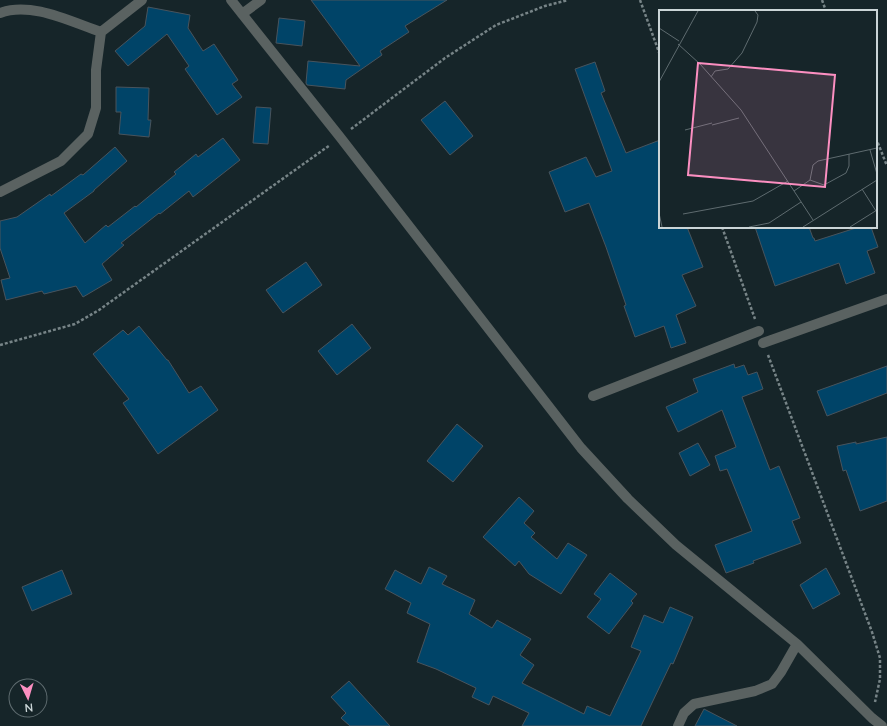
<svg xmlns="http://www.w3.org/2000/svg" width="887" height="726" font-family="Lato,sans-serif">
	<rect width="100%" height="100%" fill="#162529"/>
	<!-- building -->
	<path fill="#004468" stroke="#48545d" d="M 311,0 L 447,0 L 405,26 L 409,32 L 380,51 L 382,55 L 346,80 L 345,89 L 307,85 L 306,83 L 308,61 L 360,66 Z
		M 148,7 L 190,15 L 188,28 L 203,51 L 214,44 L 238,80 L 232,84 L 242,97 L 217,115 L 185,69 L 189,66 L 167,34 L 128,66 L 115,51 L 145,26 Z
		M 279,18 L 305,21 L 302,46 L 276,43 Z
		M 595,62 L 605,91 L 601,93 L 626,153 L 660,140 L 660,227 L 687,227 L 703,267 L 682,275 L 696,306 L 676,315 L 686,343 L 671,348 L 664,326 L 635,337 L 624,306 L 626,305 L 606,247 L 589,203 L 565,212 L 549,172 L 586,157 L 596,177 L 612,171 L 575,69 Z
		M 116,87 L 149,88 L 148,120 L 151,120 L 149,137 L 119,134 L 121,112 L 116,112 Z
		M 445,101 L 473,136 L 450,155 L 421,120 Z
		M 256,107 L 271,108 L 268,144 L 253,143 Z
		M 223,138 L 240,160 L 193,197 L 189,191 L 160,214 L 159,213 L 121,243 L 124,245 L 102,264 L 112,280 L 83,297 L 76,286 L 44,294 L 42,291 L 6,300 L 1,280 L 10,278 L 0,248 L 0,221 L 17,217 L 50,194 L 51,196 L 81,174 L 83,175 L 115,147 L 127,161 L 94,190 L 94,191 L 64,213 L 85,243 L 106,225 L 108,227 L 135,206 L 136,207 L 176,174 L 174,172 L 196,154 L 198,157 Z
		M 755,227 L 809,227 L 813,238 L 814,238 L 815,241 L 859,227 L 871,227 L 878,247 L 867,251 L 875,273 L 846,284 L 839,263 L 775,286 Z
		M 306,262 L 322,285 L 283,313 L 266,290 Z
		M 352,324 L 371,348 L 337,375 L 318,351 Z
		M 139,326 L 167,360 L 168,360 L 189,393 L 201,386 L 218,410 L 158,454 L 123,403 L 129,399 L 93,354 L 123,330 L 128,335 Z
		M 734,364 L 735,368 L 744,365 L 748,375 L 757,372 L 763,389 L 742,397 L 770,470 L 779,466 L 800,518 L 792,521 L 801,543 L 753,561 L 754,563 L 726,573 L 715,545 L 752,531 L 727,469 L 720,471 L 715,456 L 736,447 L 722,410 L 678,432 L 666,407 L 698,392 L 693,379 Z
		M 887,366 L 887,393 L 827,416 L 817,391 Z
		M 457,424 L 483,446 L 453,482 L 427,461 Z
		M 887,437 L 887,501 L 860,511 L 846,470 L 843,471 L 837,446 L 856,442 L 856,444 Z
		M 698,443 L 710,465 L 690,476 L 679,453 Z
		M 519,497 L 534,511 L 524,523 L 535,533 L 531,537 L 557,559 L 568,543 L 587,555 L 561,594 L 529,574 L 519,561 L 515,566 L 483,537 Z
		M 429,567 L 447,576 L 442,584 L 475,600 L 469,614 L 492,628 L 497,620 L 531,639 L 520,655 L 534,665 L 522,683 L 584,714 L 587,706 L 610,716 L 641,651 L 631,647 L 644,615 L 663,623 L 670,607 L 693,617 L 673,664 L 671,663 L 641,726 L 522,726 L 529,713 L 493,696 L 489,705 L 472,697 L 476,688 L 436,669 L 417,662 L 430,624 L 407,613 L 411,603 L 385,589 L 395,570 L 421,584 Z
		M 826,568 L 840,594 L 813,609 L 800,585 Z
		M 62,570 L 72,594 L 32,611 L 22,587 Z
		M 610,573 L 637,594 L 631,601 L 633,603 L 609,634 L 587,617 L 601,599 L 594,594 Z
		M 349,681 L 390,726 L 350,726 L 341,718 L 346,713 L 331,697 Z
		M 704,709 L 737,726 L 695,726 Z"/>
	<g fill="none" stroke-linecap="round" stroke-linejoin="round">
		<!-- path -->
		<path stroke="#778487" stroke-width="2.5" stroke-dasharray="3 2" stroke-linecap="butt" d="M 640,0 L 660,55
			M 822,0 L 826,11
			M 351,129 L 445,58 L 496,25 L 545,6 L 568,0
			M 876,138 L 887,166
			M 722,227 L 755,319
			M 0,345 L 75,324 L 99,310 L 330,145
			M 768,355 L 872,632 L 880,658 L 880,679 L 875,702"/>
		<!-- minor -->
		<path stroke="#5a6261" stroke-width="10" d="M 231,0 L 340,137 L 581,448 L 628,499 L 676,545 L 797,644 L 872,718 L 882,726
			M 0,13 C 31,1 71,22 101,32
			M 242,14 L 261,0
			M 0,192 L 61,161 L 88,134 L 96,108 L 96,70 L 101,32 L 142,0
			M 763,343 L 887,299
			M 593,396 L 759,331
			M 678,726 L 684,713 L 694,704 L 755,691 L 772,684 L 781,672 L 797,644"/>
	</g>
	<!-- overview -->
	<g transform="translate(659 10)">
		<rect width="218" height="218" fill="#162529"/>
		<path fill="none" stroke="#5e6b6f" stroke-width="1" d="M 0,18 L 20,31M 19,34 L 41,54 L 82,100 L 154,210M 52,67 L 56,61 L 69,59 L 83,43 L 98,12 L 99,5 L 96,1M 0,72 L 39,1M 53,115 L 80,108M 26,120 L 53,113M 211,140 L 218,164M 151,170 L 165,175 L 187,163 L 190,156 L 190,144M 203,179 L 217,201M 135,181 L 151,170 L 154,155 L 159,151 L 218,138M 0,203 L 3,217M 24,204 L 94,191 L 129,171M 90,217 L 110,213 L 142,192M 144,217 L 218,170M 191,217 L 218,200"/>
		<path fill="#fc8fc1" fill-opacity="0.15" stroke="#fc8fc1" stroke-width="2" d="M 39,53 L 176,65 L 166,177 L 29,165 Z"/>
		<rect width="218" height="218" fill="none" stroke="#cbd5d7" stroke-width="2"/>
	</g>
	<!-- north arrow -->
	<g transform="translate(28 698) rotate(175)"><circle r="19" fill="#162529" stroke="#5e6b6f"/>
	<path d="M0-3L7 15L0 10L-7 15Z" fill="#fc8fc1"/>
	<text y="-6" font-size="11" font-weight="bold" text-anchor="middle" fill="#cbd5d7">N</text>
	</g>
</svg>
